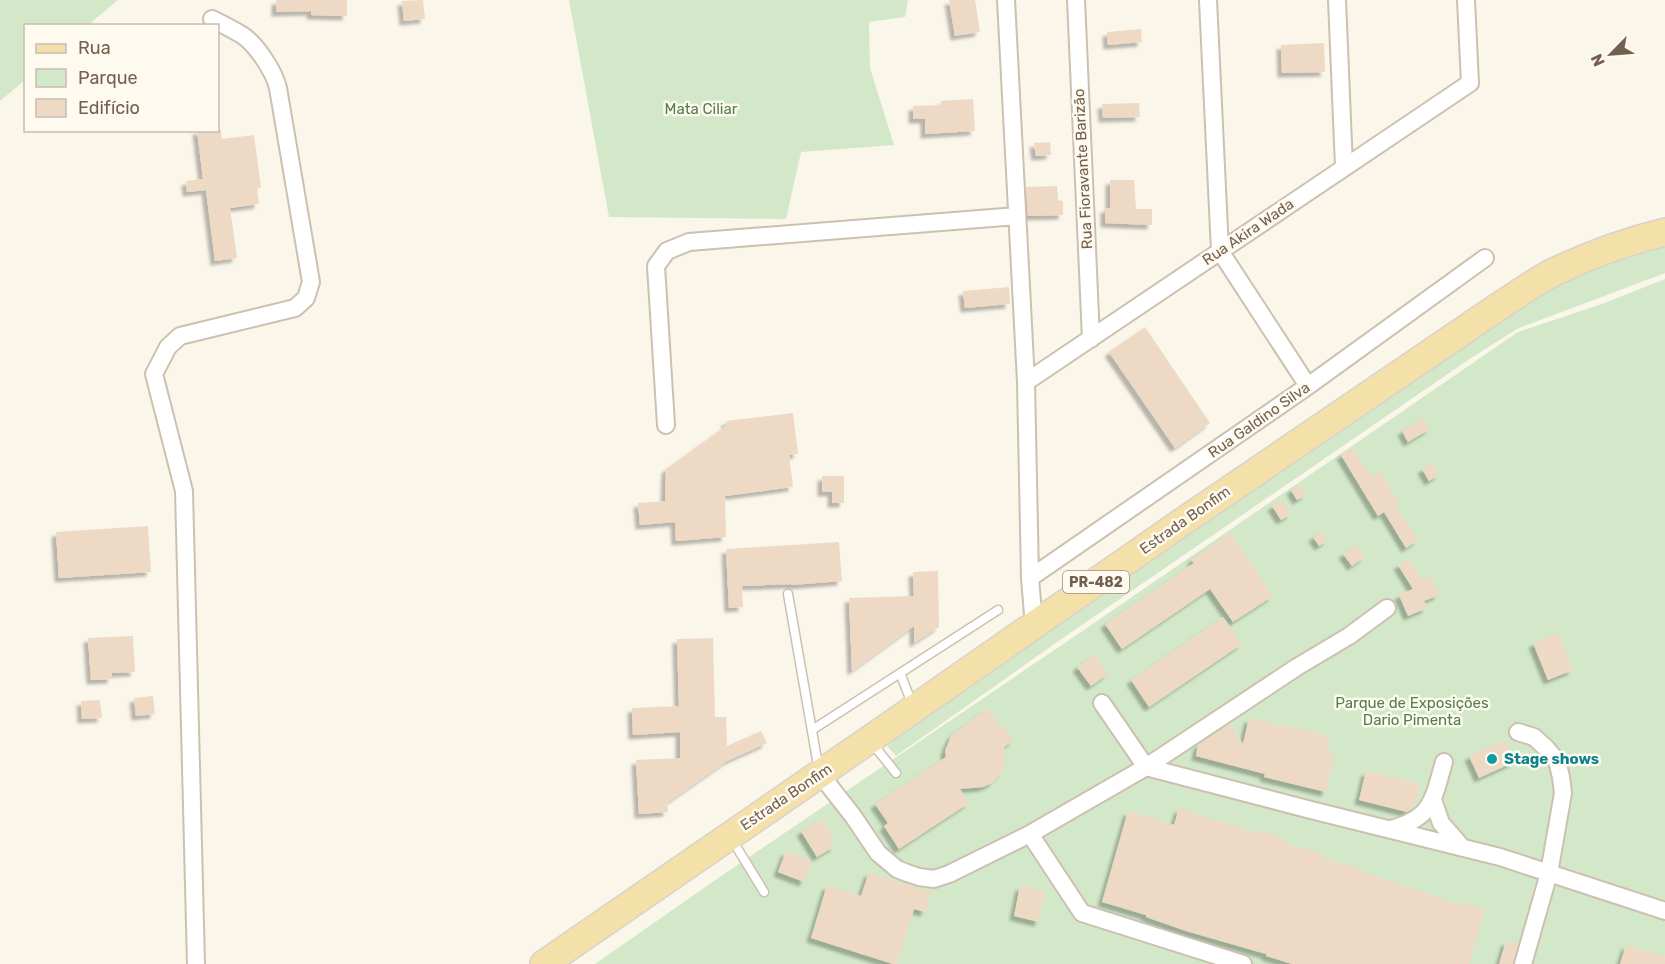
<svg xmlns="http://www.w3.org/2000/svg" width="1665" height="964" font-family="Rubik,sans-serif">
	<defs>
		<filter id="shadow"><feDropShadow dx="-4.5" dy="4.5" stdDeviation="1.5" flood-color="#0004"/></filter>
	</defs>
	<rect width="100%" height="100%" fill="#fbf6ea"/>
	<!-- green -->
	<path fill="#d2e8c9" d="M 0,0 L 118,0 L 88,25 L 26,26 L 25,80 L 0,101 Z
		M 569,0 L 908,0 L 905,17 L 869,22 L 870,68 L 894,145 L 801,152 L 786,219 L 609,217 Z
		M 1665,239 L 1665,273 L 1517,329 L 1471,358 L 1060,640 L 896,756 L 887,746 L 906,730 L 907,725 L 1556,279 Z
		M 1665,279 L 1665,964 L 595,964 L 724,874 L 1081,632 L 1518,332 L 1602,304 Z"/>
	<!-- building -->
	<path fill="#eedac4" filter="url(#shadow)" d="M 276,0 L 347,0 L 347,16 L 311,15 L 311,11 L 276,12 Z
		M 423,0 L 425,19 L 404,21 L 402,1 Z
		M 949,0 L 975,0 L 980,32 L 955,36 Z
		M 1141,29 L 1142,42 L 1108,45 L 1107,32 Z
		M 1324,43 L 1325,72 L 1282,73 L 1281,45 Z
		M 973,99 L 975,131 L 925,134 L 925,119 L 913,119 L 913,106 L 941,105 L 941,101 Z
		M 1139,103 L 1140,117 L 1103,118 L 1102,104 Z
		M 197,130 L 221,130 L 222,139 L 254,135 L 261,188 L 257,188 L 259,204 L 230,208 L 237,258 L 215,261 L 206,190 L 187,192 L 186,181 L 203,179 Z
		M 1050,142 L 1051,155 L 1036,156 L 1034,143 Z
		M 1110,180 L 1134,180 L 1136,209 L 1152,209 L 1152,225 L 1105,223 L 1105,208 L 1110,208 Z
		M 1057,186 L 1058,200 L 1063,201 L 1063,215 L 1028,216 L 1026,187 Z
		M 1009,287 L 1010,304 L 965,308 L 963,291 Z
		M 1145,327 L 1210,423 L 1175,448 L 1109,352 Z
		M 793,413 L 798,454 L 789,455 L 793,487 L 725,496 L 726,537 L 676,541 L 675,522 L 640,525 L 638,503 L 665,501 L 666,469 L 726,426 L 726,421 Z
		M 1423,418 L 1430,429 L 1408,442 L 1402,431 Z
		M 1352,448 L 1372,477 L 1380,472 L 1399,503 L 1395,505 L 1418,540 L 1406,548 L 1384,512 L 1378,516 L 1341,455 Z
		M 1433,463 L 1439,475 L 1429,481 L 1422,469 Z
		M 822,476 L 844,476 L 844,503 L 832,503 L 832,492 L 822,492 Z
		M 1300,484 L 1306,495 L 1297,500 L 1291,490 Z
		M 1282,500 L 1291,514 L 1281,520 L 1272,506 Z
		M 148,526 L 151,572 L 59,578 L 56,532 Z
		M 1322,531 L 1328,540 L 1319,546 L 1313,537 Z
		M 1231,533 L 1273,596 L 1233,622 L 1210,589 L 1122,649 L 1105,624 L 1194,563 L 1191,560 Z
		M 839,542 L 842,581 L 791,585 L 791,584 L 742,586 L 743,607 L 729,608 L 726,549 Z
		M 1357,545 L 1365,557 L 1352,566 L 1343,554 Z
		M 1409,559 L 1422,580 L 1431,576 L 1439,595 L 1424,601 L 1427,608 L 1408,616 L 1399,595 L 1413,589 L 1398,565 Z
		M 938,571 L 939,627 L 914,643 L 914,626 L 852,671 L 849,598 L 914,596 L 913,572 Z
		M 1223,617 L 1242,644 L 1149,707 L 1131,680 Z
		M 1558,633 L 1573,670 L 1548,680 L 1533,643 Z
		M 133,636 L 135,672 L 112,673 L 112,679 L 91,680 L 88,638 Z
		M 713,638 L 715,717 L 726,717 L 727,746 L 761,731 L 767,743 L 727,761 L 667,803 L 668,812 L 639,814 L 636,760 L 680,758 L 680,732 L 633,735 L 632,708 L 679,706 L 677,639 Z
		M 1095,654 L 1108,674 L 1091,686 L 1077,667 Z
		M 153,696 L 155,714 L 136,716 L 134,698 Z
		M 100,700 L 102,718 L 82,719 L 81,701 Z
		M 988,708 L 1001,728 L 1004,726 L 1014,740 L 1004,747 L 1005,763 L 1002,771 L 992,783 L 983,787 L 960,789 L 969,803 L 899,849 L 884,826 L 888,823 L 875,804 L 946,757 L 945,751 L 951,736 Z
		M 1249,718 L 1330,736 L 1327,752 L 1334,754 L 1326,792 L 1264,777 L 1265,774 L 1196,756 L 1198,745 L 1230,724 L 1243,744 Z
		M 1505,740 L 1514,762 L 1479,778 L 1469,756 Z
		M 1366,771 L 1420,784 L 1414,806 L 1407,812 L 1359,800 Z
		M 1179,808 L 1202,815 L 1202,816 L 1257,833 L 1258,830 L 1284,838 L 1283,842 L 1324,854 L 1323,858 L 1364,870 L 1363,872 L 1460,905 L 1461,902 L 1485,909 L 1469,964 L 1292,964 L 1266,956 L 1266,954 L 1186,931 L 1146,917 L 1146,915 L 1102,902 L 1128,811 L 1174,825 Z
		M 822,819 L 833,836 L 829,838 L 835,846 L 817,857 L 801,831 Z
		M 786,851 L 811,861 L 804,882 L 778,872 Z
		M 869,872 L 931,893 L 925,912 L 914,909 L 897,964 L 893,964 L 811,938 L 827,885 L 861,896 Z
		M 1020,886 L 1045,891 L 1039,922 L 1014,916 Z
		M 1506,941 L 1518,944 L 1513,964 L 1499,964 Z
		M 1626,945 L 1665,957 L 1665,964 L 1620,964 Z"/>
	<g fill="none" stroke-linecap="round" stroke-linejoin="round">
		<!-- lane casing -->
		<g stroke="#cdc0b1" stroke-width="11">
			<path id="lane" d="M 788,594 L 819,771
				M 900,673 L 913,706
				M 812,730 L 998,610
				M 872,743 L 896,773
				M 731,838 L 764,892"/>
		</g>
		<!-- street casing -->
		<g stroke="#cdc0b1" stroke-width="20">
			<path id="street" d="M 1006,0 L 1026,382 L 1030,578 L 1034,626
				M 1076,0 L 1091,339
				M 1208,0 L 1220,251 L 1308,386
				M 1337,0 L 1344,167
				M 1026,382 L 1470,83 L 1466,0
				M 666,425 L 656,266 L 667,251 L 689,242 L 1017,216
				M 1030,578 L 1308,386 L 1485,258
				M 1102,703 L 1146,767 L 1297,667 L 1349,636 L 1387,608
				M 1518,732 L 1534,737 L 1546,748 L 1557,761 L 1561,777 L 1563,793 L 1549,873 L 1523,964
				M 820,774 L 853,816 L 878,853 L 897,869 L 907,873 L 919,877 L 934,879 L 949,874 L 1030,834 L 1146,767 L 1311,810 L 1500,857 L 1665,911
				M 1433,800 L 1441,823 L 1462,847
				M 1391,829 C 1433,818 1433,799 1444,762
				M 1030,834 L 1082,913 L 1243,964
				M 196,964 L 184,491 L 154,374 L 168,347 L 180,336 L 295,308 L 306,298 L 311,282 L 278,88 C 274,71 256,44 242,35 C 232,29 222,24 212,19"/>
		</g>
		<!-- primary casing -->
		<g stroke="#d8d2ce" stroke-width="30">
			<path id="primary" d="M 544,964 L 869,740 L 1185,520 L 1501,305 C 1517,295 1532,284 1548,275 C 1586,256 1624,242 1665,232"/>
		</g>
		<!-- lane -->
		<use href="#lane" stroke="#fff" stroke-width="8"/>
		<!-- street -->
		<use href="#street" stroke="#fff" stroke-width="16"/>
		<!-- primary -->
		<use href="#primary" stroke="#f4e0a9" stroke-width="27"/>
	</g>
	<!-- markers -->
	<circle fill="#0f9aa8" stroke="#fefaf0" stroke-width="2" cx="1492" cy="759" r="6"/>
	<g text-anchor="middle" stroke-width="5" stroke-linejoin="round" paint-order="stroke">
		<!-- shield labels -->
		<rect fill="#fefaf0" stroke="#9d8e7f" stroke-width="1.5" x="1063" y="571" width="66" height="22" rx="4.5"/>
		<g font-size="14" font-weight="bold" fill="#74604f">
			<text x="1096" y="587">PR-482</text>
		</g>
		<!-- park labels -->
		<g font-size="15" fill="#547e4b" stroke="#fefaf0">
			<text x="701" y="114">Mata Ciliar</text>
			<text x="1412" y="708">Parque de Exposições<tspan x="1412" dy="17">Dario Pimenta</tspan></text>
		</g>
		<!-- street labels -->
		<g font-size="15" fill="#74604f" stroke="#fefaf0">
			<text transform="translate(1083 169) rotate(-93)" y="5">Rua Fioravante Barizão</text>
			<text transform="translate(1248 232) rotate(-34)" y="5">Rua Akira Wada</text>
			<text transform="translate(1259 420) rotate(-35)" y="5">Rua Galdino Silva</text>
			<text transform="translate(1185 520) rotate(-35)" y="5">Estrada Bonfim</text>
			<text transform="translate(786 797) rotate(-34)" y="5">Estrada Bonfim</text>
		</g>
		<!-- culture labels -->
		<g font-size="15" font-weight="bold" fill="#0d838f" stroke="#fefaf0" text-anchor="start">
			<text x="1504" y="764">Stage shows</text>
		</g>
	</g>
	<!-- legend -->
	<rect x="24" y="24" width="195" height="108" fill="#fefaf0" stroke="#c7bcb0" stroke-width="1.5"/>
	<rect x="36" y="44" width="30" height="9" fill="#f4e0a9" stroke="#c7bcb0" stroke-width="1.5"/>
	<text x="78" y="54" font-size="18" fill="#74604f">Rua</text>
	<rect x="36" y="69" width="30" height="18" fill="#d2e8c9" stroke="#c7bcb0" stroke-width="1.5"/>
	<text x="78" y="84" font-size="18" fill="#74604f">Parque</text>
	<rect x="36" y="99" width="30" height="18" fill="#eedac4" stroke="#c7bcb0" stroke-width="1.5"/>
	<text x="78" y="114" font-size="18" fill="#74604f">Edifício</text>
	<!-- north arrow -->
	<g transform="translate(1611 54) rotate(245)" stroke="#fefaf0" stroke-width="4.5" paint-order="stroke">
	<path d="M0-4.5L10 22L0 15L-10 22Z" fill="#74604f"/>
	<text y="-9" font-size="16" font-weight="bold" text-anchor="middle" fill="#74604f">N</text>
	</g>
</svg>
